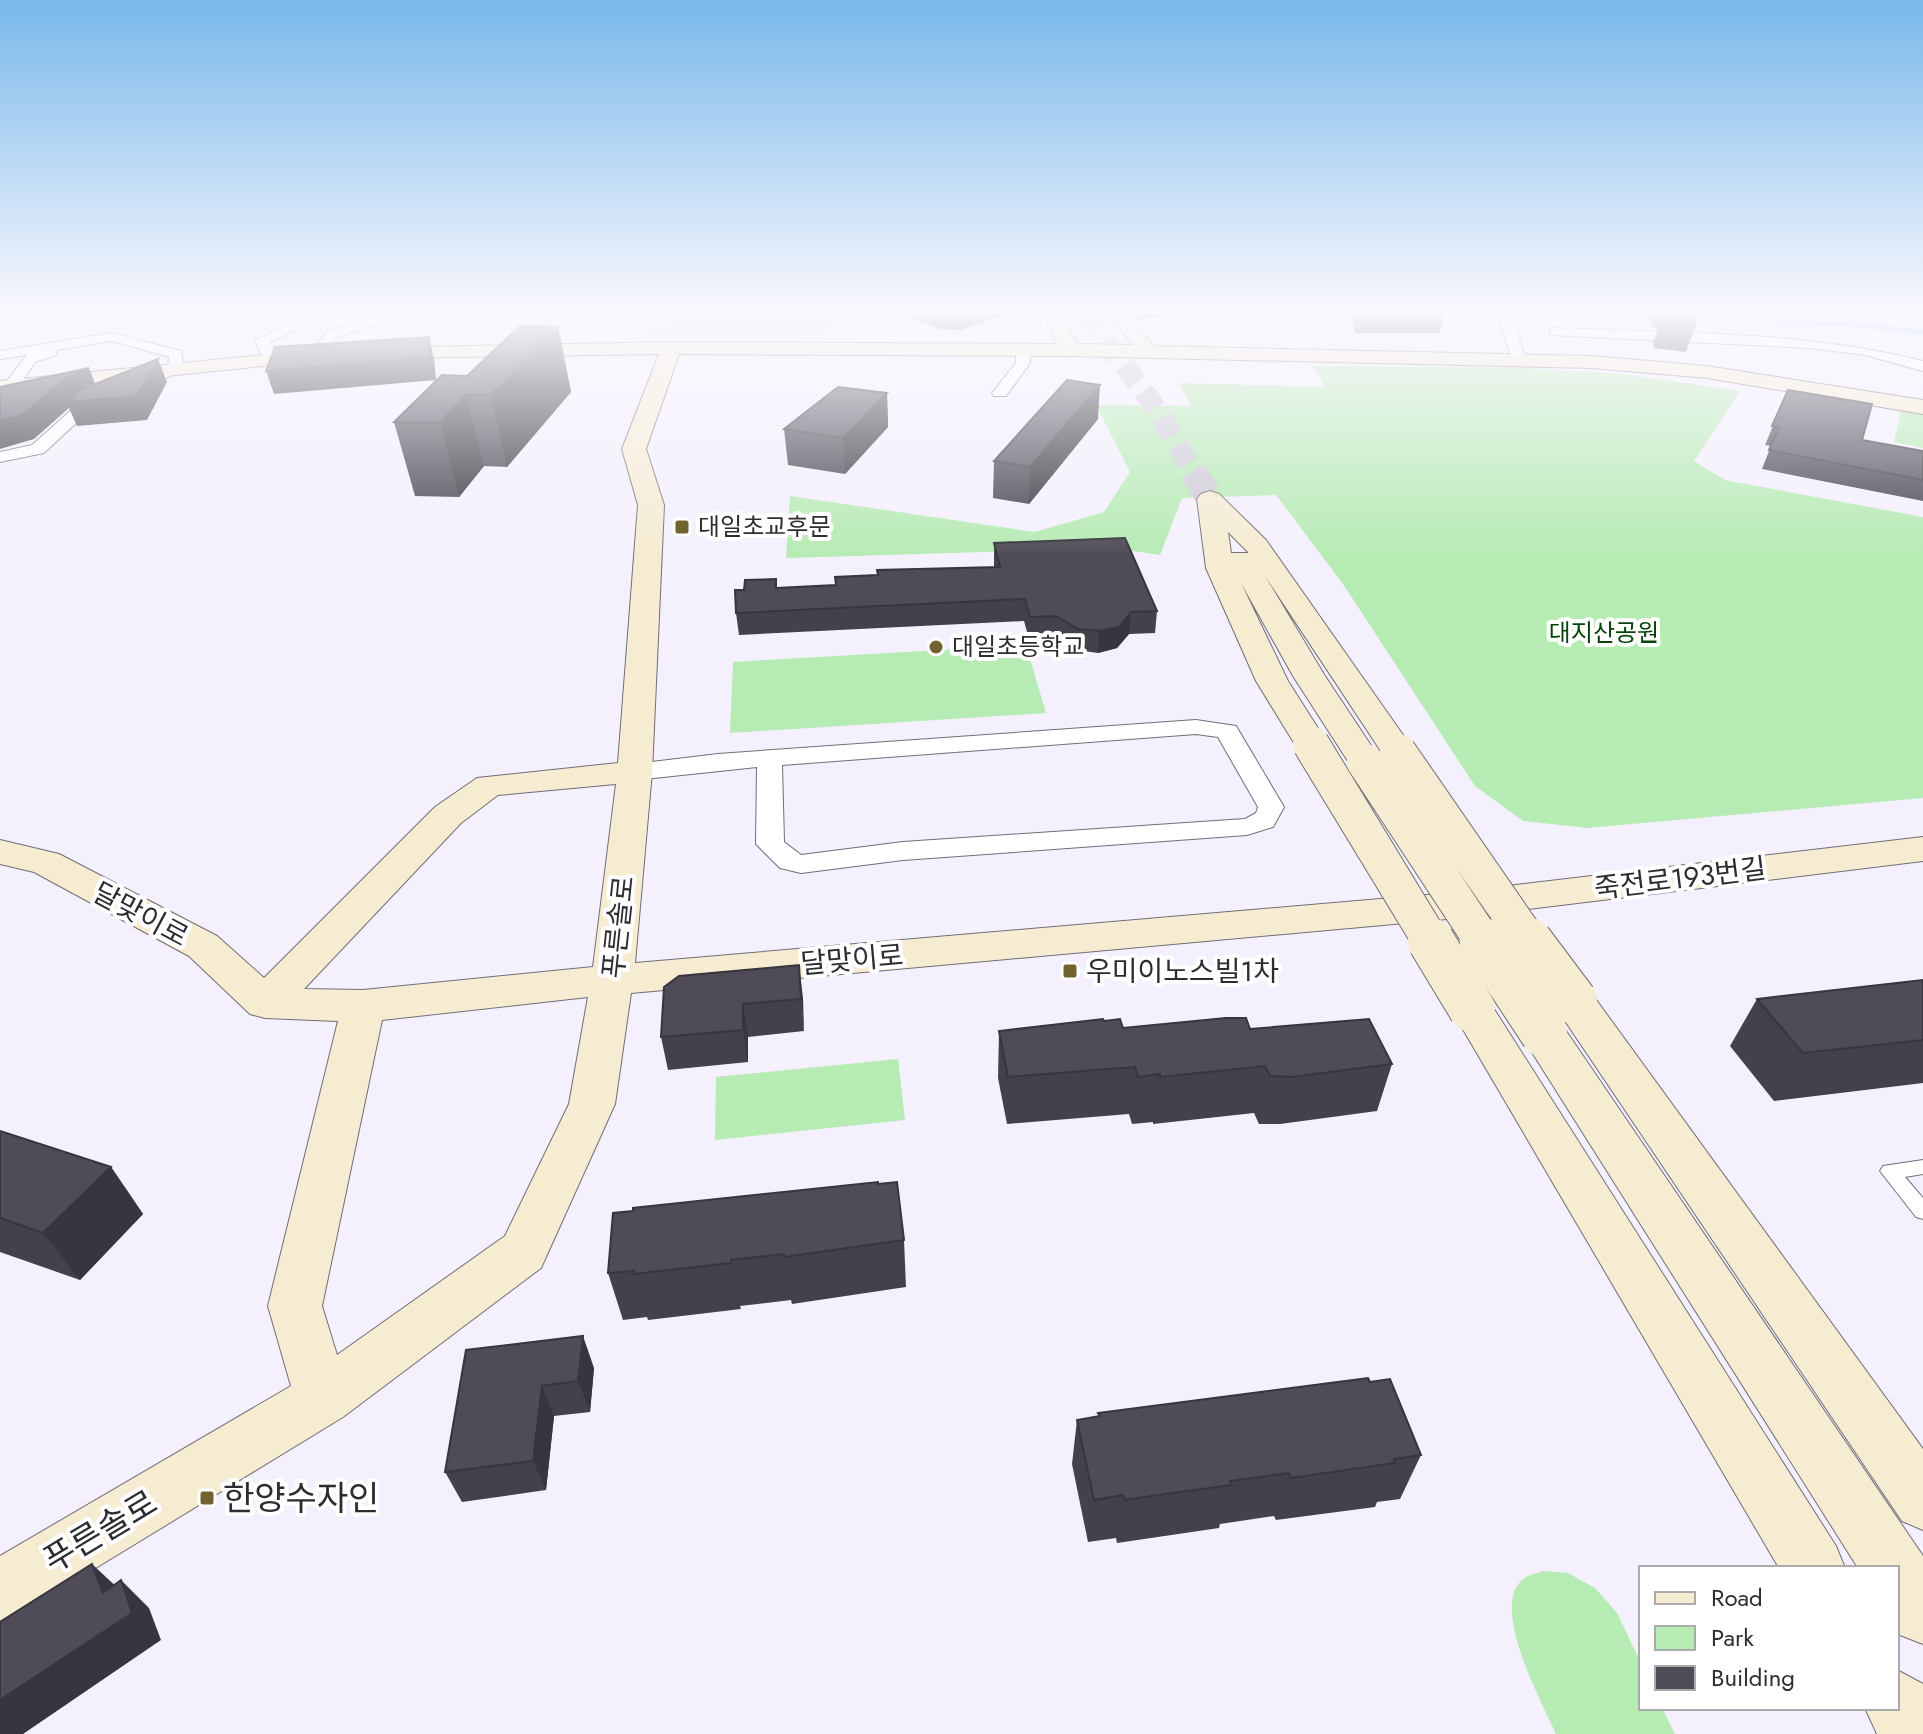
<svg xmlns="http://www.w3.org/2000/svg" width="1923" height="1734" font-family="Jost,'Noto Sans KR',sans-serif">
	<rect width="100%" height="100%" fill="#f4f0fd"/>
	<!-- green -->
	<path fill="#b6ebb3" d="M 684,314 L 843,314 L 827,334 L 636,334 Z
		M 1313,366 L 1522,368 L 1622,374 L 1740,391 L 1694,461 L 1725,480 L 1923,517 L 1923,798 L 1587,828 L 1523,821 L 1475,786 L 1343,584 L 1276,495 L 1182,498 L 1160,555 L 1113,548 L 786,558 L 790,496 L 1035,532 L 1104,512 L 1130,472 L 1096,405 L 1191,406 L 1179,383 L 1326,387 Z
		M 1901,410 L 1923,414 L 1923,448 L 1894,442 Z
		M 1026,645 L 1046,713 L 730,733 L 733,662 Z
		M 898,1059 L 905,1120 L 715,1140 L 716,1077 Z
		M 1544,1571 L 1568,1573 L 1595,1588 L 1617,1613 L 1641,1663 L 1641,1708 L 1662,1708 L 1675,1734 L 1556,1734 C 1542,1702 1486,1602 1526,1577 C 1531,1574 1538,1573 1544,1571 Z"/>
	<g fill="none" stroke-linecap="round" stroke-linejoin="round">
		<!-- stream -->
		<path stroke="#70bdee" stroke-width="5" d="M 1576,314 L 1660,317
			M 1687,318 L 1845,324 L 1923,332"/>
		<!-- secondary-tunnel-far1 -->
		<path stroke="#ccc9d4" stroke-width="21" stroke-dasharray="21 11" stroke-linecap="butt" d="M 1086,314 L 1151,401 L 1194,473"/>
		<!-- secondary-tunnel -->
		<path stroke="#ccc9d4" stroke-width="27" stroke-dasharray="27 14" stroke-linecap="butt" d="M 1193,471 L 1210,499"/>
		<!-- lane casing -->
		<g stroke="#716e79" stroke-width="2">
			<path id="lane" d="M 1923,1160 L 1923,1174 L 1905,1177 L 1923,1198 L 1923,1219 L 1916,1217 L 1880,1171 L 1883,1166 Z"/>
		</g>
		<!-- street casing -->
		<g stroke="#716e79" stroke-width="2">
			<path id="street" d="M 275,314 L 295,314 L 313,322 L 270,342 L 278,360 L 271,364 L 264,360 L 255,340 L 293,322 Z
				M 386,314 L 407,314 L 337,337 L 323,358 L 318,359 L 311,355 L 327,331 Z
				M 1497,314 L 1511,314 L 1526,360 L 1524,363 L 1514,363 L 1512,360 Z
				M 1555,328 C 1678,333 1803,331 1923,361 L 1923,371 L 1865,355 L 1810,348 L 1550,335 L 1550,329 Z
				M 112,333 L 181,351 L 184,370 L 152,384 L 142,384 L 142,378 L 168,368 L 169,357 L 112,341 L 57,350 L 56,355 L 35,362 L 17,389 L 11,391 L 3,386 L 27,355 L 0,359 L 0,351 Z
				M 1023,346 L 1030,350 L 1030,363 L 1006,396 L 994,396 L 992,393 L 1016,363 L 1016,350 Z
				M 105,394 L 111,396 L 111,402 L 89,411 L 44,453 L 0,462 L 0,452 L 32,445 L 77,405 Z
				M 1196,720 L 1236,726 L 1284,807 L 1273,827 L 1247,835 L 903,860 L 801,873 L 780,868 L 756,844 L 757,767 L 635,780 L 626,777 L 622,772 L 626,767 L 635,764 L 718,754 ZM 1196,734 L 1218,737 L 1258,807 L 1256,813 L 1245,819 L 903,842 L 801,855 L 784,842 L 782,765 Z"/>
		</g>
		<!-- secondary casing -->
		<g stroke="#716e79" stroke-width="2">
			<path id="secondary" d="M 1044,314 L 1062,314 L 1077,344 L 1133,345 L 1108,314 L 1127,314 L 1154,346 L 1592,356 L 1707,366 L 1923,400 L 1923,414 L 1707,378 L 1592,368 L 1070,356 L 679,354 L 646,449 L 664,505 L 652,772 L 635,963 L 1438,894 L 1923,837 L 1923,861 L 1438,920 L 631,993 L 615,1104 L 541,1268 L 343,1417 L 22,1613 L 0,1623 L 0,1556 L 291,1386 L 268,1306 L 338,1021 L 265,1018 L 250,1014 L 189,956 L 34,872 L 0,864 L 0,840 L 59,854 L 217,936 L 264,978 L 435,807 L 477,778 L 618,763 L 638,505 L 622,449 L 659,354 L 381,358 L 374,356 L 371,352 L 374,348 L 671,342 L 1057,344 ZM 616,784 L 593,967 L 363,990 L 304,989 L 461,823 L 498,795 ZM 588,997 L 569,1104 L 505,1236 L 337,1355 L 322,1306 L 382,1020 Z
				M 324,349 L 334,355 L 331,359 L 0,393 L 0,381 Z
				M 1210,491 L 1219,494 L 1266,540 L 1415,752 L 1410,759 L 1398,762 L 1386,759 L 1265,576 L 1325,676 L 1382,762 L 1377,769 L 1365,772 L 1353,769 L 1293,676 L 1241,583 L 1288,681 L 1328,744 L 1323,751 L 1311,754 L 1299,751 L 1256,681 L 1206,568 L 1197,499 L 1201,494 ZM 1228,532 L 1248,552 L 1248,553 L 1231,553 Z
				M 1574,986 L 1589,990 L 1923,1449 L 1923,1530 L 1902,1521 L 1559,1012 L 1553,1001 L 1559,990 Z
				M 1472,993 L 1487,998 L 1836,1546 L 1845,1568 L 1779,1568 L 1451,1009 L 1457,998 Z
				M 1544,1018 L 1560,1022 L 1923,1556 L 1923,1644 L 1900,1635 L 1897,1630 L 1897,1568 L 1858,1568 L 1528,1046 L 1522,1034 L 1528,1022 Z
				M 1897,1670 L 1923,1684 L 1923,1734 L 1877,1734 L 1865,1708 L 1897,1708 Z"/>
		</g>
		<!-- lane -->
		<use href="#lane" fill="#fff" fill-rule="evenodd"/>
		<!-- street -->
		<use href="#street" fill="#fff" fill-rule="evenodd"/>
		<!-- secondary -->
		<use href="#secondary" fill="#f6ecd2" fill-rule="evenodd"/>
		<!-- secondary-bridge-far1 casing -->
		<g stroke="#716e79" stroke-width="38" stroke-linecap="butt">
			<path id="secondary-bridge-far1" d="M 1311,744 L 1432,943
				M 1398,752 L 1530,943
				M 1365,762 L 1484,943"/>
		</g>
		<!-- secondary-bridge casing -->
		<g stroke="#716e79" stroke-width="48" stroke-linecap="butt">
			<path id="secondary-bridge" d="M 1431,941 L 1472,1009
				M 1483,941 L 1544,1034
				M 1529,941 L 1574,1001"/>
		</g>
		<!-- secondary-bridge-far1 -->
		<use href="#secondary-bridge-far1" stroke="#f6ecd2" stroke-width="36"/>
		<!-- secondary-bridge -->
		<use href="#secondary-bridge" stroke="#f6ecd2" stroke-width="46"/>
	</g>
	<!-- wall -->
	<path fill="#44414b" d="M 905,314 L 1002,314 L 1002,316 L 959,330 L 940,329 L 905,316 Z
		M 1350,314 L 1444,314 L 1440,333 L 1355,333 Z
		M 1651,314 L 1700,314 L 1686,352 L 1654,348 L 1653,343 L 1658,328 L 1652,328 Z
		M 558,327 L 571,392 L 507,467 L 484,466 L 459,497 L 415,496 L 394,422 L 467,376 Z
		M 1788,390 L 1862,440 L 1923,451 L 1923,501 L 1762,469 L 1771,446 L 1765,445 Z
		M 887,393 L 888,427 L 845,474 L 788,465 L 784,429 Z
		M 1098,419 L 1029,504 L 993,498 L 994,461 Z
		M 994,543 L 1157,611 L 1155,633 L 1129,634 L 1117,648 L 1098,653 L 1076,650 L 1055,638 L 1029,639 L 1024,621 L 739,635 L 736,613 L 777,588 L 836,585 L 877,575 L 994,568 Z
		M 799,965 L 804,1031 L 748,1037 L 748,1062 L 668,1070 L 661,1037 Z
		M 1923,980 L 1923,1083 L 1774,1101 L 1730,1046 L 1757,999 Z
		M 1104,1021 L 1123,1028 L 1250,1029 L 1392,1064 L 1377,1111 L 1280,1124 L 1259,1124 L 1254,1113 L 1153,1124 L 1153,1122 L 1132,1124 L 1129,1114 L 1007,1124 L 998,1078 L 999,1031 Z
		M 0,1131 L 111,1167 L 143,1214 L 80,1280 L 0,1252 Z
		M 904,1240 L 906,1287 L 792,1304 L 791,1300 L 740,1306 L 741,1309 L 648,1320 L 647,1317 L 623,1320 L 608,1273 Z
		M 466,1350 L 594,1368 L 590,1412 L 554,1416 L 546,1490 L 462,1502 L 445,1472 Z
		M 1098,1413 L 1421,1455 L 1400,1499 L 1377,1502 L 1375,1507 L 1276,1520 L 1274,1516 L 1220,1524 L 1219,1528 L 1117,1543 L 1116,1538 L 1088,1542 L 1072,1464 L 1077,1420 L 1098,1417 Z"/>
	<!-- shaded-wall -->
	<path fill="#37353d" d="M 959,314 L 1002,314 L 1002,316 L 959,330 Z
		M 1136,314 L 1171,314 L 1171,316 L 1136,320 Z
		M 558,327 L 571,392 L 507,467 L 491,395 Z
		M 429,337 L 434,359 L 436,380 L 274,394 L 266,371 Z
		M 158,359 L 167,382 L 147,420 L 77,426 L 69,408 L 34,439 L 0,449 L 0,421 L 65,379 L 89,368 L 98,391 Z
		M 1100,385 L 1098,419 L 1029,504 L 1030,467 Z
		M 887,393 L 888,427 L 845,474 L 843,438 Z
		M 466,395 L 484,466 L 459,497 L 440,423 Z
		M 1131,612 L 1129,634 L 1117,648 L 1098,653 L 1099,631 Z
		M 799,965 L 803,998 L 804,1031 L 801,999 Z
		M 743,1004 L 748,1037 L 748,1062 L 743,1030 Z
		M 111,1167 L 143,1214 L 80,1280 L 43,1233 Z
		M 583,1336 L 594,1368 L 590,1412 L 578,1381 Z
		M 542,1386 L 554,1416 L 546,1490 L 533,1461 Z
		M 92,1564 L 122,1592 L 121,1580 L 149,1608 L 161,1640 L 23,1734 L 0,1734 L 0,1700 L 103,1593 Z"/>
	<!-- building -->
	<path fill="#4f4c57" stroke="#37353d" stroke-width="2" d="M 520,326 L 558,327 L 491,395 L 466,395 L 440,423 L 394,422 L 442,375 L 467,376 Z
		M 429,337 L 430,357 L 266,371 L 275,347 Z
		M 158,359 L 137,396 L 67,402 L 80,390 Z
		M 89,368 L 65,379 L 22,415 L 0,421 L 0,387 Z
		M 1067,380 L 1100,385 L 1030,467 L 994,461 Z
		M 838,387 L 887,393 L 843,438 L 784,429 Z
		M 1788,390 L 1872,404 L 1862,440 L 1923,451 L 1923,480 L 1769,450 L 1779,427 L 1772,426 Z
		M 1125,538 L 1157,611 L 1131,612 L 1119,627 L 1099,631 L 1078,629 L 1056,616 L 1030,617 L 1025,599 L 736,613 L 735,590 L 744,590 L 745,580 L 776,579 L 776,588 L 836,585 L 835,577 L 878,575 L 877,570 L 1000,567 L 994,543 Z
		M 799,965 L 801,999 L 743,1004 L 743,1030 L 661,1037 L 664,987 L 679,976 Z
		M 1923,980 L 1923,1040 L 1803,1053 L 1757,999 Z
		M 1226,1018 L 1246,1018 L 1250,1029 L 1369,1019 L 1392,1064 L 1292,1077 L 1270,1076 L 1265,1066 L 1160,1077 L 1160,1074 L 1138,1077 L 1135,1067 L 1008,1077 L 999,1031 L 1103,1019 L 1104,1021 L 1120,1019 L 1123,1028 Z
		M 0,1131 L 111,1167 L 43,1233 L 0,1218 Z
		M 878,1182 L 878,1184 L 897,1182 L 904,1240 L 784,1257 L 784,1254 L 731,1260 L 731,1263 L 634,1274 L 634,1271 L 608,1273 L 613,1213 L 633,1211 L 633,1208 Z
		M 583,1336 L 578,1381 L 542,1386 L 533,1461 L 445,1472 L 466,1350 Z
		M 1368,1378 L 1370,1382 L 1390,1379 L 1421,1455 L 1394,1459 L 1395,1463 L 1291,1478 L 1289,1473 L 1230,1481 L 1231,1485 L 1124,1500 L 1123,1495 L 1094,1500 L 1077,1420 L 1100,1416 L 1098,1413 Z
		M 92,1564 L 103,1593 L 121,1580 L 132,1613 L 0,1700 L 0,1622 Z"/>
	<!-- sky -->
	<linearGradient id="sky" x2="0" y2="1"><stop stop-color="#78b8ea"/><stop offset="0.56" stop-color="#faf8fe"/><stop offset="1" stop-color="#faf8fe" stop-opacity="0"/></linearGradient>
	<rect width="1923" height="557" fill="url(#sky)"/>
	<!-- markers -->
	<g fill="#706330" stroke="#fff" stroke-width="3">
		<rect x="674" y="519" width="16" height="16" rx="4"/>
		<circle cx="936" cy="647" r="8"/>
		<rect x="1062" y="963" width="16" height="16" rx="4"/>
		<rect x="199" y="1490" width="16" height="16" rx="4"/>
	</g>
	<g text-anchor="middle" stroke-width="8" stroke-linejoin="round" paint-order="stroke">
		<!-- far-poi labels -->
		<g font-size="24" fill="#2d2c31" stroke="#fff" text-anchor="start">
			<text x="698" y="535">대일초교후문</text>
			<text x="952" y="655">대일초등학교</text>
		</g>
		<!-- far-park labels -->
		<g font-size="24" fill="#034408" stroke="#fff">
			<text x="1604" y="641">대지산공원</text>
		</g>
		<!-- street labels -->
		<g font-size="28" fill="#2d2c31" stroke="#fff">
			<text transform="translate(1680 878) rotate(-7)" y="10">죽전로193번길</text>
			<text transform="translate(141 914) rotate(28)" y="10">달맞이로</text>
			<text transform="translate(618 927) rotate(-84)" y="10">푸른솔로</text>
			<text transform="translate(852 959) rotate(-5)" y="10">달맞이로</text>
		</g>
		<!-- poi labels -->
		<g font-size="28" fill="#2d2c31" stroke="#fff" text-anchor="start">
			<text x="1086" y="981">우미이노스빌1차</text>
		</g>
		<!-- near-poi labels -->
		<g font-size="34" fill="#2d2c31" stroke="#fff" text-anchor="start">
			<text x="223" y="1510">한양수자인</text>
		</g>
		<!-- near-street labels -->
		<g font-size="34" fill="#2d2c31" stroke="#fff">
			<text transform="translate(100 1531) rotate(-31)" y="12">푸른솔로</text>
		</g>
	</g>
	<!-- legend -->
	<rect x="1639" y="1566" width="260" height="144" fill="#ffffff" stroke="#ababad" stroke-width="2"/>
	<rect x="1655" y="1592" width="40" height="12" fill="#f6ecd2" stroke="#ababad" stroke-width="2"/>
	<text x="1711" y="1606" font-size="24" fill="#2d2c31">Road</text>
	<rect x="1655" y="1626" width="40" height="24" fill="#b6ebb3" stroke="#ababad" stroke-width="2"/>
	<text x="1711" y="1646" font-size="24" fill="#2d2c31">Park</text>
	<rect x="1655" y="1666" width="40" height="24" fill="#4f4c57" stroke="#ababad" stroke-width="2"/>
	<text x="1711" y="1686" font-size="24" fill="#2d2c31">Building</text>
</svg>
